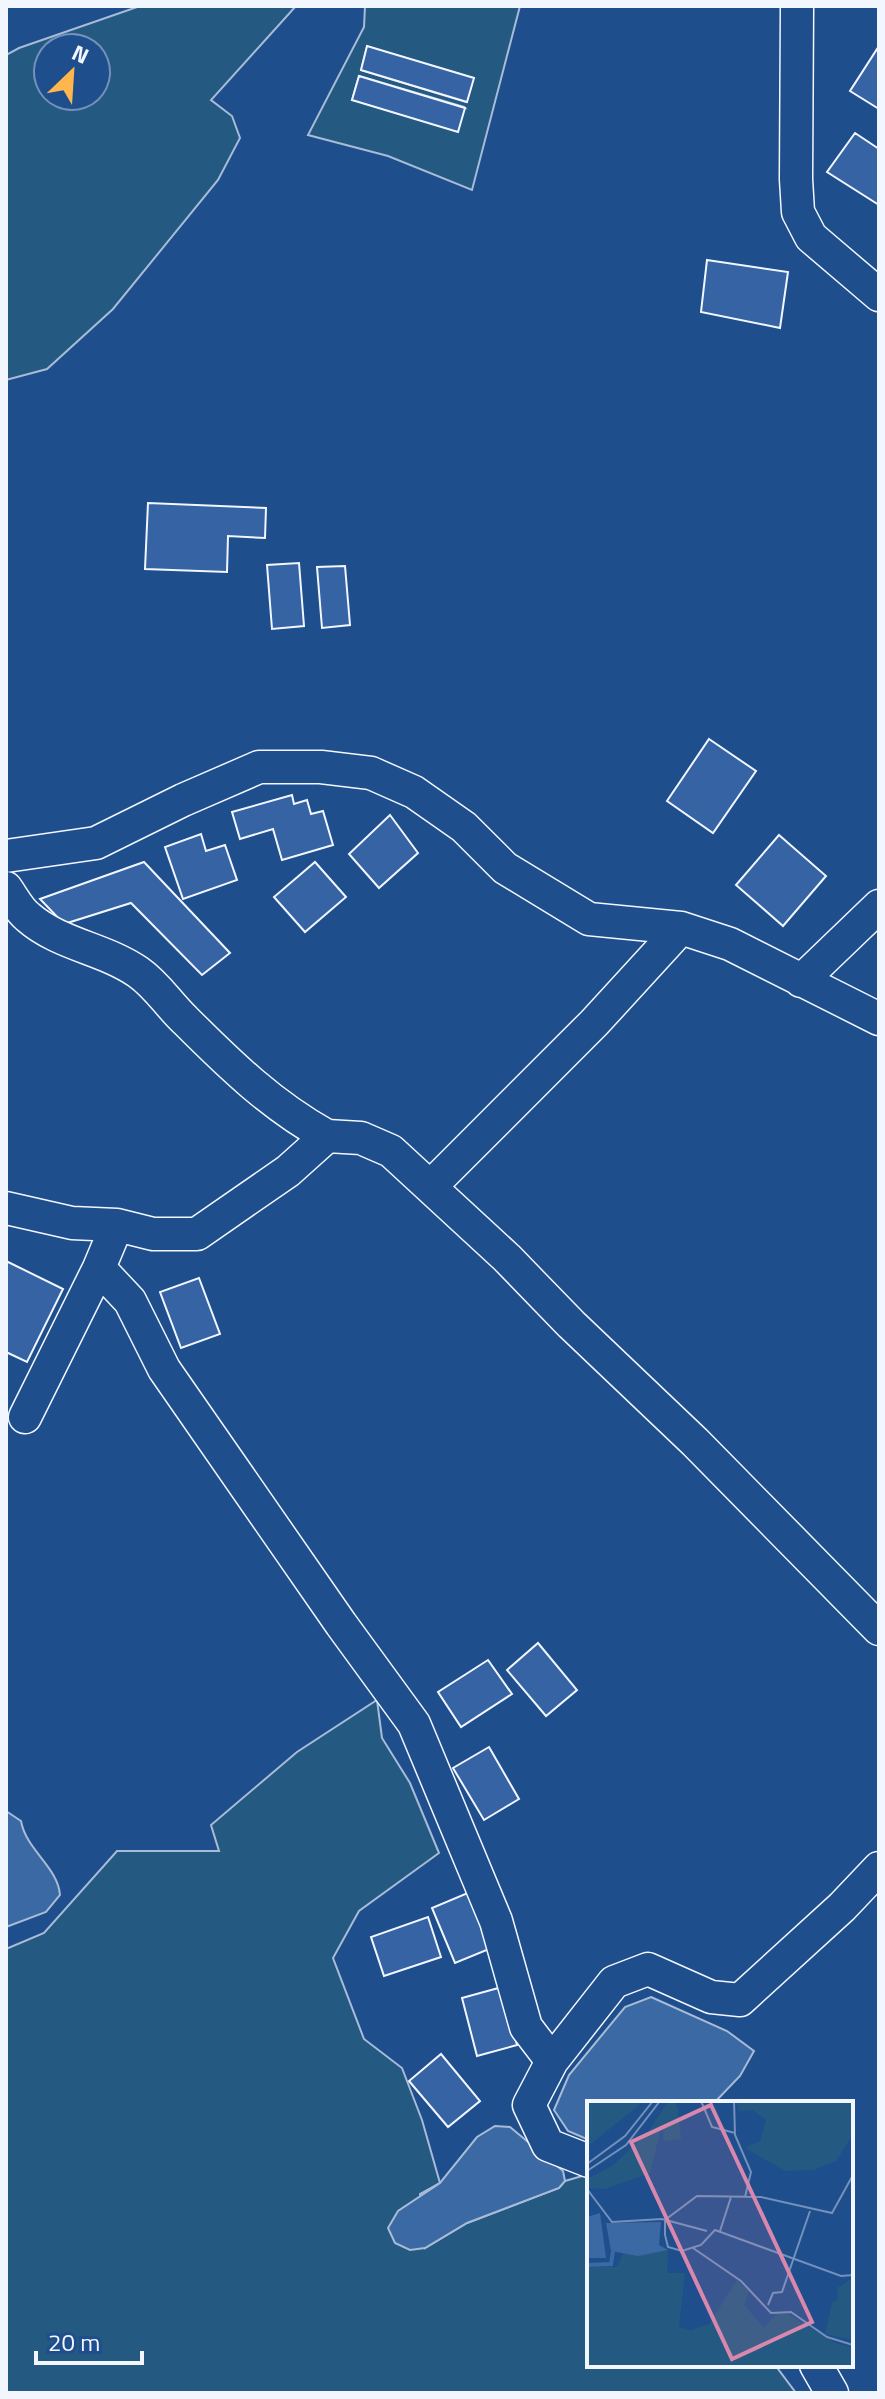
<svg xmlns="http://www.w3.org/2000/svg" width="885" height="2399" font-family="'Titillium Web',sans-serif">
	<rect width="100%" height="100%" fill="#1f4e8c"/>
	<!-- green -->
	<path fill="#245a82" stroke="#a8bbd7" stroke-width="2" fill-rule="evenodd" d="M 140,6 L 296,6 L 211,100 L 232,116 L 240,138 L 218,180 L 113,309 L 47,369 L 6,380 L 6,55 L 19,48 ZM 48,48 L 96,48 L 96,96 L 48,96 Z
		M 365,6 L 520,6 L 472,190 L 388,156 L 308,135 L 364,27 ZM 367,47 L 473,78 L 466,102 L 361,70 ZM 359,76 L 464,107 L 465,108 L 352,100 Z
		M 377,1700 L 382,1738 L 410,1783 L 439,1853 L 359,1911 L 333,1958 L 364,2039 L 402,2068 L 422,2120 L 440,2183 L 420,2194 L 425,2248 L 467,2223 L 559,2188 L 565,2181 L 589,2174 L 589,2365 L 775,2365 L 796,2393 L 6,2393 L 6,1949 L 44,1933 L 117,1851 L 219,1851 L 211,1825 L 297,1752 Z"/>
	<!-- water -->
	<path fill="#3b69a3" stroke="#a8bbd7" stroke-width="2" d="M 6,1811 L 21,1821 C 26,1850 58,1867 60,1895 L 46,1912 L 6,1927 Z
		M 651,1997 L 727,2031 L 754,2051 L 740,2076 L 714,2103 L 589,2103 L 589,2140 L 568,2131 L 554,2110 L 569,2075 L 625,2007 Z
		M 495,2126 L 510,2127 L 563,2171 L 565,2181 L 559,2188 L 467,2223 L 425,2248 L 410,2250 L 395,2243 L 388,2228 L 398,2211 L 440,2183 L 477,2137 Z"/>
	<!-- building -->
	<path fill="#3563a3" stroke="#f2f6ff" stroke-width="2" d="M 367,46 L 474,78 L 467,102 L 361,70 Z
		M 879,46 L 879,109 L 850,91 Z
		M 359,76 L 465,108 L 458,132 L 352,100 Z
		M 855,133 L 879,149 L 879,205 L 827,172 Z
		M 707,260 L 788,272 L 780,328 L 701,312 Z
		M 148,503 L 266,508 L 265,538 L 228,536 L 227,572 L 145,569 Z
		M 299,563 L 304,626 L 272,629 L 267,565 Z
		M 345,566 L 350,625 L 322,628 L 317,567 Z
		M 709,739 L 756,771 L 713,833 L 667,801 Z
		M 292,795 L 294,804 L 307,800 L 311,814 L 323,811 L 333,845 L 282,860 L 273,829 L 240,839 L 232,812 Z
		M 390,815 L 418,853 L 379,888 L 349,854 Z
		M 201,834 L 206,851 L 225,845 L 237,880 L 183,899 L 165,847 Z
		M 779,835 L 826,876 L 783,926 L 736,885 Z
		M 144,862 L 230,953 L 202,975 L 131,903 L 64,924 L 40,899 Z
		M 315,862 L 346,897 L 305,932 L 274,897 Z
		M 6,1261 L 63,1289 L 27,1362 L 6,1352 Z
		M 199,1278 L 220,1334 L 181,1348 L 160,1292 Z
		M 538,1643 L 577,1690 L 546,1716 L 507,1670 Z
		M 488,1660 L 512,1694 L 461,1727 L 438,1692 Z
		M 489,1747 L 519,1799 L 484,1820 L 453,1768 Z
		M 470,1892 L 494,1947 L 455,1963 L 432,1908 Z
		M 428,1917 L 441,1957 L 384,1976 L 371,1937 Z
		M 502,1987 L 517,2045 L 477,2056 L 462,1998 Z
		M 441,2054 L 480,2101 L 448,2127 L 409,2081 Z"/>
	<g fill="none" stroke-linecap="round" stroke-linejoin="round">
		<!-- street casing -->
		<g stroke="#f2f6ff" stroke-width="35">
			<path id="street" d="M 797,6 L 796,179 L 798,212 L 811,237 L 879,295
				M 6,856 L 96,843 L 183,800 L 259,767 L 321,767 L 371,773 L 414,792 L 464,827 L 505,868 L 589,919 L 681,928 L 730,944 L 879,1019
				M 6,888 C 13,898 19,910 28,917 C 60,945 103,948 138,972 C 157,985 168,1004 185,1020 C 229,1064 272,1106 327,1136
				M 801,981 L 879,906
				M 430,1187 L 594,1023 L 681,928
				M 6,1208 L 72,1223 L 117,1225 L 153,1234 L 197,1234 L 288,1171 L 327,1136 L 361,1138 L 391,1151 L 507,1258 L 571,1324 L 695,1442 L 879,1629
				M 117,1225 L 99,1268 L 130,1301 L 164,1369 L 341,1624 L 414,1724 L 496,1921 L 526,2027 L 552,2061
				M 25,1417 L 99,1268
				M 589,2161 L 548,2145 L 529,2105 L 552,2061 L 614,1982 L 648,1969 L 711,1997 L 740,2000 L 842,1907 L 879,1868
				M 816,2365 L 832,2393"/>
		</g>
		<!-- street -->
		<use href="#street" stroke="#1f4e8c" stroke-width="32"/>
	</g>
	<!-- overview -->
	<g transform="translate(587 2101)">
		<rect width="266" height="266" fill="#1f4e8c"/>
		<path d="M 0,0 L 57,0 L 0,46 ZM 81,0 L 88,0 L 91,8 L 94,38 L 77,40 L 75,23 L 63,72 L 18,88 L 0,87 L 0,78 L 25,65 L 62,30 ZM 149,0 L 266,0 L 266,34 L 249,60 L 226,69 L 198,70 L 158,47 L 173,40 L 179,19 L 166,9 L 152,10 ZM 81,149 L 80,172 L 98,172 L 92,226 L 104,229 L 122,223 L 150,179 L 162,190 L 157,204 L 177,227 L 189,213 L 199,212 L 248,242 L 266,246 L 266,266 L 0,266 L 0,166 L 30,166 L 37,151 ZM 266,177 L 266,239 L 238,233 L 245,202 L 251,198 L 250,187 Z" fill="#245a82"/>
		<path d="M 13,112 L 19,157 L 0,157 L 0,116 ZM 74,121 L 72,144 L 81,149 L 51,155 L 24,150 L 19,122 Z" fill="#3b69a3"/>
		<path fill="none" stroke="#3b69a3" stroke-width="4" d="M 0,164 L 24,163 L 26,150"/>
		<path fill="none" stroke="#7391ba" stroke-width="2" d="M 114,0 L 125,26 L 148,32M 147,0 L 148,34 L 164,71 L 158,96M 0,63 L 38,35 L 66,0M 0,70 L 39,44 L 73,0M 266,74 L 245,112 L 174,96 L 110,95 L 78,119 L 78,134 L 81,146 L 95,150 L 114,144 L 128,129 L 254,175 L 266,174M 0,88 L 25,121 L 75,118 L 120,130M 133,130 L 144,96M 106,147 L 154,180 L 184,212 L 204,211 L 240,236 L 266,244M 181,204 L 186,192 L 195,191 L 223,110"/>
		<path fill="#da87ad" fill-opacity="0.15" stroke="#da87ad" stroke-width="4" d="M 124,4 L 225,221 L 145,258 L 44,41 Z"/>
		<rect width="266" height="266" fill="none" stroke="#f2f6ff" stroke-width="4"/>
	</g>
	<!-- border -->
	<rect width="885" height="2399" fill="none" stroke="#f2f6ff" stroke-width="16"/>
	<!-- north arrow -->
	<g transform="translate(72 72) rotate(25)"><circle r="38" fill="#1f4e8c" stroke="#7391ba" stroke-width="2"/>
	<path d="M0-6L14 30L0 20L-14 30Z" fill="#ffb74d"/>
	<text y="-12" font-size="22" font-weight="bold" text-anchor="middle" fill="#f2f6ff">N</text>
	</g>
	<!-- scale -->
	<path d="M36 2351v12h106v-12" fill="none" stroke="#f2f6ff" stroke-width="4"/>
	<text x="48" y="2351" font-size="24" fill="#f2f6ff" stroke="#1f4e8c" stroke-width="6" paint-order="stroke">20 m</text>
</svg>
